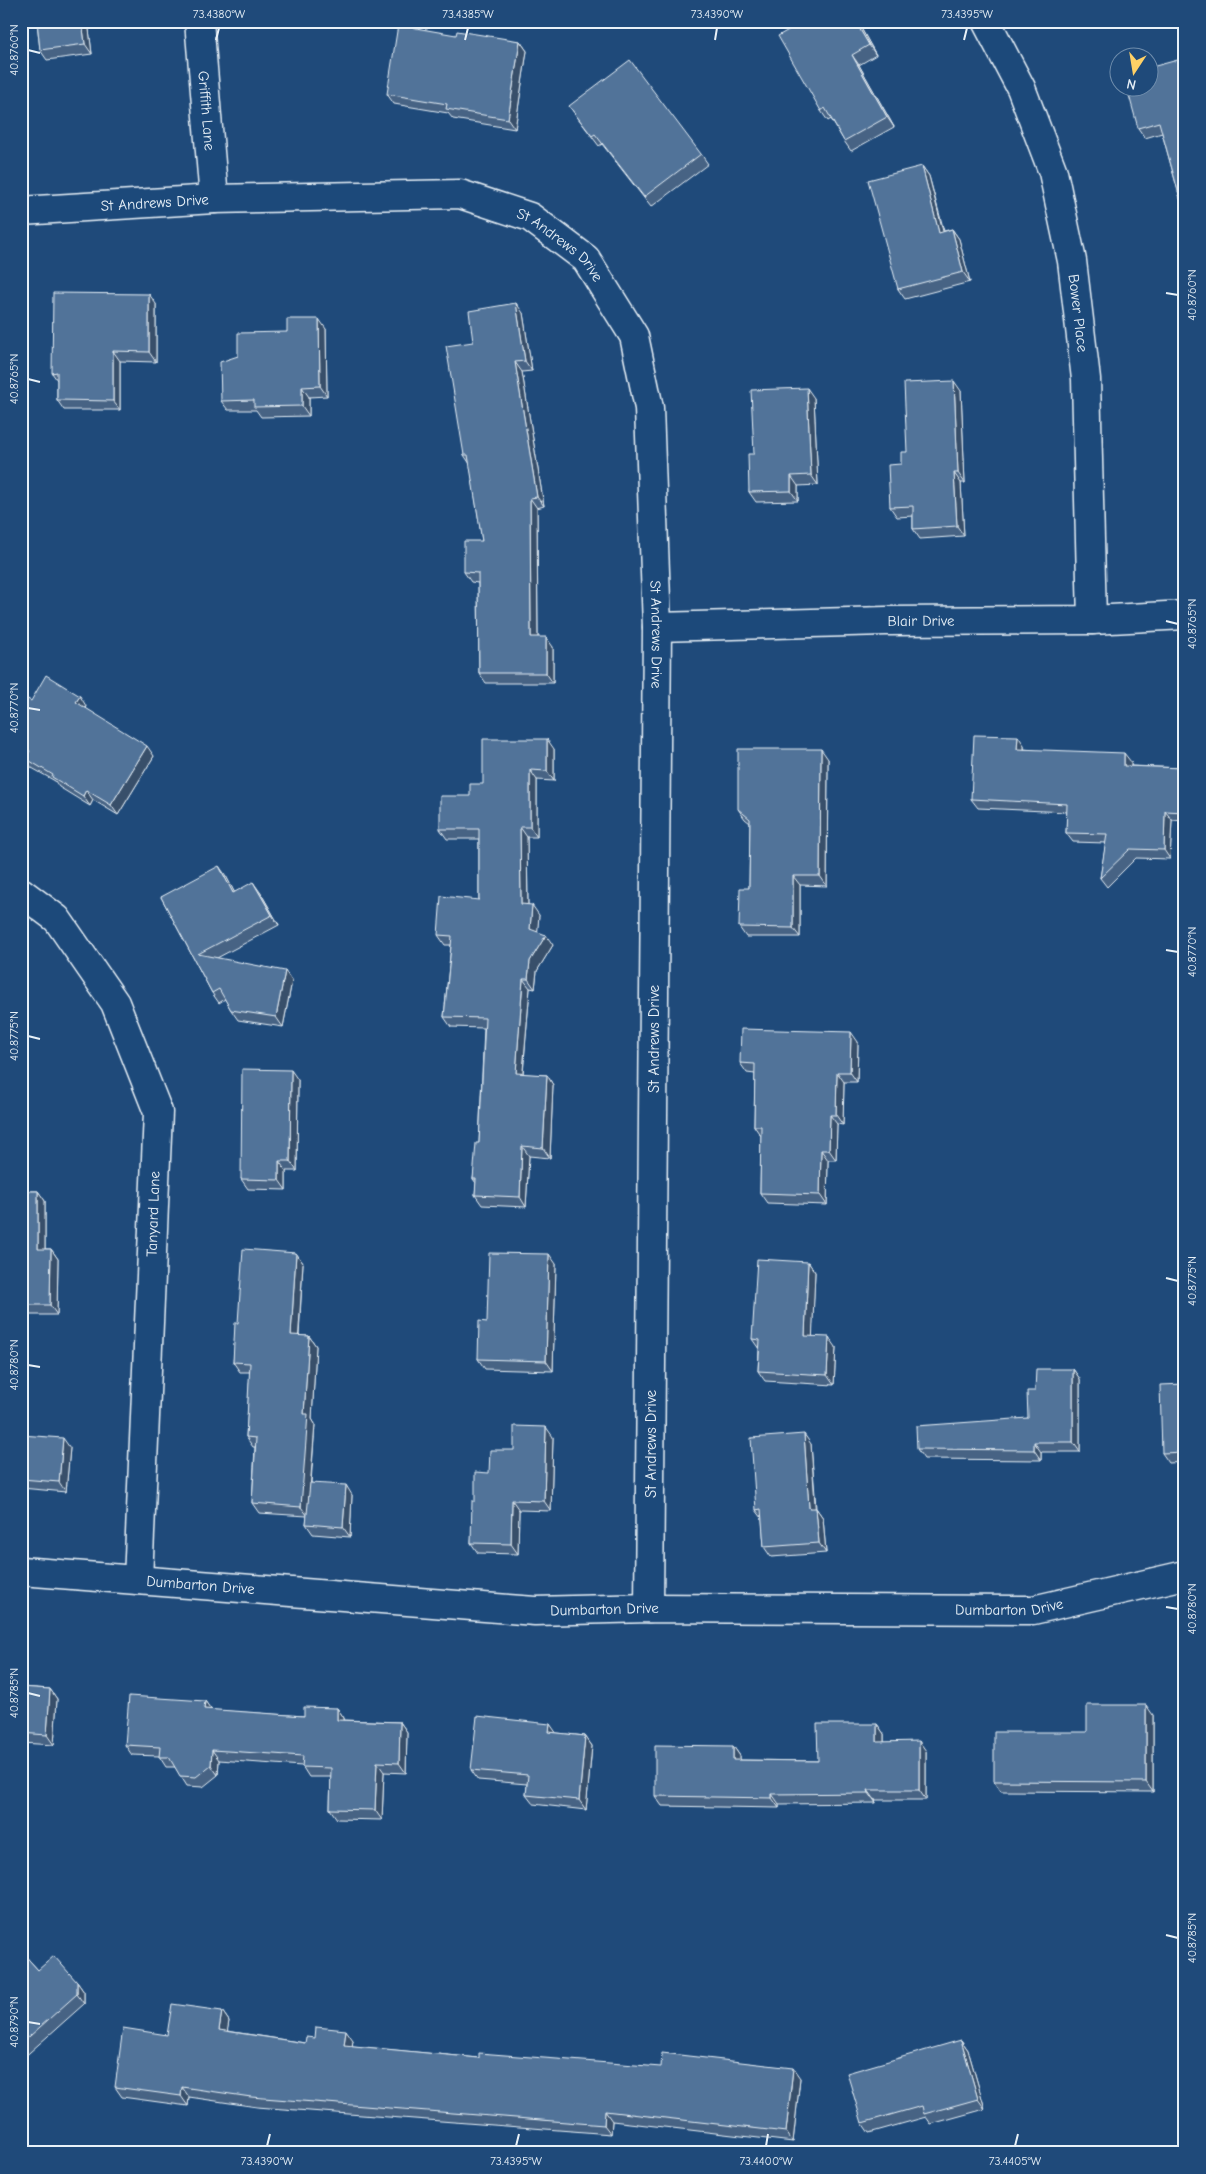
<svg xmlns="http://www.w3.org/2000/svg" width="1206" height="2174" font-family="'Comic Neue',sans-serif">
	<rect width="100%" height="100%" fill="#1f4a7a"/>
	<filter id="ink" filterUnits="userSpaceOnUse"><feTurbulence type="fractalNoise" baseFrequency=".02" numOctaves="2"/><feDisplacementMap in="SourceGraphic" scale="10" xChannelSelector="R" yChannelSelector="G"/><feConvolveMatrix kernelMatrix="1 2 1 2 8 2 1 2 1" color-interpolation-filters="sRGB"/></filter>
	<g filter="url(#ink)">
		<g fill="none" stroke-linecap="round" stroke-linejoin="round">
			<!-- minor casing -->
			<g stroke="#e8f1f8" stroke-width="31">
				<g id="minor">
					<path id="s1" d="M 199,21 L 214,199"/>
					<path id="s2" d="M 986,21 L 1021,88 L 1053,172 L 1072,261 L 1086,379 L 1092,620"/>
					<path id="s3" d="M 21,211 L 214,199 L 460,194 L 530,217 L 586,259 L 634,336 L 649,408 L 657,627 L 649,1608"/>
					<path id="s4" d="M 657,627 L 886,621 L 1092,620 L 1185,615"/>
					<path d="M 21,892 L 57,919 L 115,1003 L 158,1112 L 138,1580"/>
					<path id="s5" d="M 21,1571 L 535,1611 L 649,1608 L 1033,1610 L 1185,1575"/>
				</g>
			</g>
			<!-- minor -->
			<use href="#minor" stroke="#1f4a7a" stroke-width="28"/>
		</g>
		<!-- wall -->
		<path fill="#466384" stroke="#e8f1f8" d="M 31,21 L 88,21 L 92,54 L 47,60 L 40,50 L 37,22 L 32,22 Z
			M 857,21 L 876,55 L 859,65 L 894,127 L 851,151 L 844,141 L 831,119 L 828,121 L 821,111 Z
			M 456,35 L 520,41 L 527,51 L 515,129 L 453,119 L 448,113 L 394,104 L 387,94 Z
			M 1185,58 L 1185,211 L 1183,209 L 1162,133 L 1145,138 L 1138,128 Z
			M 569,106 L 701,154 L 708,164 L 651,207 L 602,144 L 599,146 Z
			M 922,166 L 929,176 L 944,231 L 952,229 L 959,239 L 970,282 L 905,299 L 898,289 Z
			M 156,304 L 156,362 L 120,361 L 120,410 L 64,410 L 57,400 L 57,380 L 52,373 Z
			M 523,313 L 532,371 L 522,372 L 544,506 L 537,508 L 538,637 L 553,647 L 553,683 L 486,683 L 479,673 L 478,583 L 471,582 L 464,572 L 482,541 L 470,464 L 464,455 L 473,342 Z
			M 326,329 L 327,396 L 309,397 L 309,416 L 261,417 L 256,410 L 228,410 L 221,401 L 238,356 L 287,332 Z
			M 961,391 L 965,483 L 961,483 L 964,536 L 920,539 L 913,529 L 913,516 L 897,517 L 890,507 L 901,464 L 907,452 Z
			M 814,398 L 818,485 L 798,486 L 798,501 L 756,502 L 749,492 L 754,454 Z
			M 21,698 L 31,701 L 86,706 L 85,708 L 154,756 L 118,815 L 93,800 L 90,806 L 59,787 L 55,781 L 32,768 L 25,758 L 27,755 L 21,751 Z
			M 1024,745 L 1024,749 L 1131,762 L 1131,766 L 1185,768 L 1185,821 L 1172,820 L 1170,859 L 1136,858 L 1107,887 L 1100,878 L 1106,843 L 1073,842 L 1066,833 L 1067,812 L 978,808 L 971,799 Z
			M 554,749 L 554,781 L 537,780 L 537,837 L 527,837 L 528,905 L 539,915 L 537,932 L 553,945 L 537,971 L 535,989 L 530,988 L 523,1074 L 547,1075 L 553,1085 L 550,1158 L 529,1156 L 526,1207 L 482,1205 L 475,1195 L 476,1183 L 473,1179 L 479,1143 L 484,1028 L 451,1027 L 444,1017 L 451,945 L 445,945 L 438,935 L 479,900 L 479,839 L 447,839 L 440,829 L 470,796 L 483,784 Z
			M 828,759 L 827,886 L 800,885 L 800,937 L 746,937 L 739,927 L 749,888 L 750,823 L 745,819 L 738,809 Z
			M 226,876 L 234,892 L 260,892 L 279,925 L 217,958 L 292,981 L 283,1027 L 238,1020 L 231,1010 L 225,999 L 219,1003 L 212,993 L 161,897 Z
			M 858,1042 L 857,1082 L 844,1082 L 843,1125 L 837,1124 L 836,1160 L 828,1160 L 827,1205 L 767,1203 L 760,1193 L 761,1136 L 754,1126 L 755,1074 L 747,1073 L 740,1063 Z
			M 298,1080 L 297,1171 L 286,1171 L 286,1190 L 248,1189 L 241,1179 Z
			M 21,1191 L 38,1191 L 45,1201 L 45,1249 L 51,1249 L 58,1259 L 57,1315 L 21,1315 Z
			M 296,1253 L 303,1263 L 299,1336 L 309,1336 L 316,1346 L 312,1419 L 315,1424 L 311,1483 L 352,1495 L 350,1537 L 313,1534 L 306,1524 L 307,1516 L 259,1513 L 252,1503 L 255,1447 L 253,1447 L 246,1437 L 250,1372 L 240,1372 L 233,1362 L 238,1323 Z
			M 808,1262 L 815,1272 L 812,1336 L 836,1347 L 834,1385 L 765,1381 L 758,1371 L 759,1349 L 752,1339 Z
			M 556,1264 L 553,1371 L 485,1369 L 478,1359 L 487,1322 Z
			M 1073,1369 L 1080,1379 L 1080,1452 L 1041,1452 L 1041,1460 L 924,1459 L 917,1449 L 1028,1418 L 1035,1391 Z
			M 1185,1384 L 1185,1462 L 1169,1463 L 1162,1453 Z
			M 21,1435 L 70,1448 L 66,1492 L 21,1488 Z
			M 553,1437 L 551,1511 L 519,1510 L 518,1554 L 478,1553 L 471,1543 L 475,1501 L 489,1473 L 514,1450 Z
			M 811,1444 L 816,1508 L 823,1518 L 826,1553 L 771,1557 L 764,1547 L 762,1518 L 756,1510 Z
			M 21,1687 L 50,1689 L 57,1699 L 54,1745 L 21,1743 Z
			M 205,1701 L 211,1710 L 304,1716 L 337,1708 L 344,1718 L 344,1720 L 400,1722 L 407,1732 L 406,1773 L 384,1772 L 382,1820 L 337,1819 L 330,1809 L 331,1777 L 309,1777 L 302,1766 L 219,1760 L 218,1775 L 203,1787 L 187,1786 L 175,1767 L 166,1767 L 159,1756 L 132,1755 L 125,1745 Z
			M 1153,1715 L 1153,1792 L 1001,1791 L 994,1781 L 1087,1732 Z
			M 877,1724 L 884,1734 L 884,1742 L 926,1751 L 926,1800 L 875,1800 L 876,1803 L 779,1804 L 779,1808 L 662,1806 L 655,1796 L 733,1746 L 740,1756 L 740,1760 L 818,1761 Z
			M 557,1733 L 585,1736 L 592,1746 L 586,1810 L 533,1804 L 526,1795 L 527,1784 L 478,1780 L 471,1770 Z
			M 21,1951 L 38,1970 L 77,1982 L 84,1992 L 84,2004 L 21,2060 Z
			M 222,2011 L 229,2021 L 227,2031 L 305,2043 L 315,2038 L 353,2040 L 352,2046 L 479,2058 L 800,2078 L 793,2142 L 612,2121 L 611,2134 L 257,2107 L 189,2097 L 188,2106 L 122,2097 L 115,2087 L 167,2035 Z
			M 961,2040 L 968,2050 L 985,2109 L 931,2124 L 926,2117 L 869,2133 L 862,2123 Z"/>
		<!-- shaded-wall -->
		<path fill="#39506b" stroke="#e8f1f8" d="M 82,21 L 88,21 L 92,54 L 85,44 Z
			M 855,21 L 857,21 L 876,55 L 869,45 Z
			M 520,41 L 527,51 L 515,129 L 508,119 Z
			M 852,55 L 859,65 L 894,127 L 887,117 Z
			M 922,166 L 929,176 L 946,243 L 939,233 Z
			M 952,229 L 959,239 L 970,282 L 963,272 Z
			M 149,294 L 156,304 L 156,362 L 149,352 Z
			M 516,303 L 523,313 L 532,371 L 525,361 Z
			M 319,319 L 326,329 L 327,396 L 320,386 Z
			M 113,351 L 120,361 L 120,410 L 113,401 Z
			M 515,362 L 522,372 L 544,506 L 537,497 Z
			M 954,381 L 961,391 L 965,483 L 958,473 Z
			M 302,387 L 309,397 L 309,416 L 302,406 Z
			M 807,388 L 814,398 L 818,485 L 811,475 Z
			M 954,473 L 961,483 L 964,536 L 957,526 Z
			M 791,476 L 798,486 L 798,501 L 791,491 Z
			M 530,498 L 537,508 L 538,647 L 531,637 Z
			M 546,637 L 553,647 L 553,683 L 546,673 Z
			M 80,696 L 86,706 L 83,712 L 76,702 Z
			M 1018,736 L 1024,745 L 1024,758 L 1017,749 Z
			M 547,739 L 554,749 L 554,781 L 547,771 Z
			M 147,746 L 154,756 L 118,815 L 111,805 Z
			M 821,749 L 828,759 L 827,886 L 820,876 Z
			M 1124,753 L 1131,762 L 1131,775 L 1124,766 Z
			M 530,770 L 537,780 L 537,837 L 530,827 Z
			M 86,790 L 93,800 L 90,806 L 83,796 Z
			M 1165,811 L 1172,820 L 1170,859 L 1164,850 Z
			M 520,827 L 527,837 L 528,914 L 521,904 Z
			M 219,866 L 226,876 L 240,903 L 233,893 Z
			M 793,876 L 800,885 L 800,937 L 793,928 Z
			M 253,882 L 260,892 L 279,925 L 272,915 Z
			M 532,905 L 539,915 L 537,939 L 530,929 Z
			M 546,935 L 553,945 L 537,971 L 535,989 L 528,979 L 530,961 Z
			M 285,971 L 292,981 L 283,1027 L 276,1017 Z
			M 523,979 L 530,988 L 522,1083 L 516,1073 Z
			M 851,1032 L 858,1042 L 857,1082 L 850,1072 Z
			M 291,1070 L 298,1080 L 297,1171 L 290,1161 Z
			M 837,1072 L 844,1082 L 843,1125 L 836,1115 Z
			M 547,1075 L 553,1085 L 550,1158 L 543,1148 Z
			M 830,1115 L 837,1124 L 836,1160 L 829,1150 Z
			M 522,1146 L 529,1156 L 526,1207 L 520,1197 Z
			M 821,1150 L 828,1160 L 827,1205 L 820,1195 Z
			M 279,1161 L 286,1171 L 286,1190 L 279,1180 Z
			M 38,1191 L 45,1201 L 45,1258 L 38,1249 Z
			M 51,1249 L 58,1259 L 57,1315 L 50,1305 Z
			M 296,1253 L 303,1263 L 298,1345 L 291,1335 Z
			M 549,1254 L 556,1264 L 553,1371 L 546,1361 Z
			M 808,1262 L 815,1272 L 812,1346 L 805,1336 Z
			M 309,1336 L 316,1346 L 312,1419 L 315,1424 L 308,1516 L 301,1507 L 304,1414 Z
			M 829,1337 L 836,1347 L 834,1385 L 827,1375 Z
			M 1073,1369 L 1080,1379 L 1080,1452 L 1073,1442 Z
			M 546,1427 L 553,1437 L 551,1511 L 544,1501 Z
			M 804,1434 L 811,1444 L 816,1518 L 809,1508 Z
			M 63,1438 L 70,1448 L 66,1492 L 59,1482 Z
			M 1034,1442 L 1041,1452 L 1041,1460 L 1034,1450 Z
			M 346,1485 L 352,1495 L 350,1537 L 343,1527 Z
			M 512,1500 L 519,1510 L 518,1554 L 511,1544 Z
			M 816,1508 L 823,1518 L 826,1553 L 819,1543 Z
			M 50,1689 L 57,1699 L 54,1745 L 47,1735 Z
			M 205,1701 L 212,1711 L 204,1709 Z
			M 1146,1705 L 1153,1715 L 1153,1792 L 1146,1782 Z
			M 337,1708 L 344,1718 L 344,1730 L 337,1720 Z
			M 400,1722 L 407,1732 L 406,1773 L 399,1763 Z
			M 550,1724 L 557,1734 L 549,1732 Z
			M 877,1724 L 884,1734 L 884,1752 L 877,1742 Z
			M 585,1736 L 592,1746 L 586,1810 L 579,1800 Z
			M 919,1741 L 926,1751 L 926,1800 L 919,1790 Z
			M 733,1746 L 740,1756 L 740,1770 L 733,1760 Z
			M 212,1750 L 219,1760 L 218,1775 L 211,1765 Z
			M 377,1762 L 384,1772 L 382,1820 L 375,1810 Z
			M 868,1790 L 875,1800 L 876,1803 L 869,1793 Z
			M 772,1794 L 779,1804 L 779,1808 L 772,1798 Z
			M 77,1982 L 84,1992 L 84,2004 L 77,1994 Z
			M 222,2011 L 229,2021 L 226,2040 L 219,2030 Z
			M 346,2030 L 353,2040 L 351,2055 L 344,2045 Z
			M 961,2040 L 968,2050 L 985,2109 L 978,2099 Z
			M 793,2068 L 800,2078 L 793,2142 L 786,2132 Z
			M 182,2087 L 189,2097 L 188,2106 L 181,2096 Z
			M 605,2111 L 612,2121 L 611,2134 L 604,2125 Z"/>
		<!-- building -->
		<path fill="#517399" stroke="#e8f1f8" d="M 37,21 L 82,21 L 85,44 L 40,50 Z
			M 804,21 L 855,21 L 869,45 L 852,55 L 887,117 L 844,141 L 825,108 L 821,111 L 778,36 Z
			M 398,25 L 456,35 L 457,31 L 520,41 L 508,119 L 446,109 L 447,104 L 387,94 Z
			M 1185,58 L 1185,208 L 1183,209 L 1159,122 L 1138,128 L 1127,88 L 1148,88 L 1148,68 Z
			M 630,60 L 701,154 L 644,197 L 595,134 L 592,136 L 569,106 Z
			M 922,166 L 939,233 L 952,229 L 963,272 L 898,289 L 868,180 Z
			M 53,293 L 149,294 L 149,352 L 113,351 L 113,401 L 57,400 L 57,372 L 52,373 Z
			M 516,303 L 525,361 L 515,362 L 537,497 L 530,498 L 531,637 L 546,637 L 546,673 L 479,673 L 478,573 L 464,572 L 464,541 L 482,541 L 468,455 L 464,455 L 446,346 L 473,342 L 469,311 Z
			M 287,319 L 319,319 L 320,386 L 302,387 L 302,406 L 254,407 L 254,400 L 221,401 L 220,362 L 238,356 L 238,333 L 287,332 Z
			M 954,381 L 958,473 L 954,473 L 957,526 L 913,529 L 913,506 L 890,507 L 888,465 L 901,464 L 901,452 L 907,452 L 904,383 Z
			M 807,388 L 811,475 L 791,476 L 791,491 L 749,492 L 748,454 L 754,454 L 751,390 Z
			M 46,675 L 80,696 L 76,702 L 147,746 L 111,805 L 86,790 L 83,796 L 52,777 L 53,775 L 25,758 L 30,751 L 21,745 L 21,698 L 26,698 L 31,701 Z
			M 974,735 L 1018,736 L 1017,749 L 1124,753 L 1124,766 L 1185,768 L 1185,812 L 1165,811 L 1164,850 L 1130,849 L 1100,878 L 1107,834 L 1066,833 L 1067,804 L 971,799 Z
			M 483,739 L 547,739 L 547,771 L 530,770 L 530,827 L 520,827 L 521,904 L 532,905 L 530,929 L 546,935 L 530,961 L 528,979 L 523,979 L 516,1073 L 547,1075 L 543,1148 L 522,1146 L 520,1197 L 475,1195 L 476,1179 L 473,1179 L 476,1143 L 479,1143 L 485,1018 L 444,1017 L 452,936 L 438,935 L 441,896 L 479,900 L 479,829 L 440,829 L 440,796 L 470,796 L 470,784 L 483,784 Z
			M 738,749 L 821,749 L 820,876 L 793,876 L 793,928 L 739,927 L 740,888 L 749,888 L 750,819 L 738,809 Z
			M 219,866 L 233,893 L 253,882 L 272,915 L 198,954 L 285,971 L 276,1017 L 231,1010 L 219,989 L 212,993 L 161,897 Z
			M 741,1029 L 851,1032 L 850,1072 L 837,1072 L 836,1115 L 830,1115 L 829,1150 L 821,1150 L 820,1195 L 760,1193 L 761,1126 L 754,1126 L 755,1064 L 740,1063 Z
			M 242,1069 L 291,1070 L 290,1161 L 279,1161 L 279,1180 L 241,1179 Z
			M 21,1191 L 38,1191 L 38,1249 L 51,1249 L 50,1305 L 21,1305 Z
			M 243,1249 L 296,1253 L 291,1335 L 309,1336 L 304,1414 L 308,1414 L 301,1507 L 252,1503 L 256,1438 L 246,1437 L 250,1363 L 233,1362 L 235,1323 L 238,1323 Z
			M 489,1253 L 549,1254 L 546,1361 L 478,1359 L 479,1321 L 487,1322 Z
			M 757,1259 L 808,1262 L 805,1336 L 829,1337 L 827,1375 L 758,1371 L 760,1340 L 752,1339 Z
			M 1036,1369 L 1073,1369 L 1073,1442 L 1034,1442 L 1034,1450 L 917,1449 L 916,1426 L 1028,1418 L 1027,1391 L 1035,1391 Z
			M 1185,1384 L 1185,1452 L 1162,1453 L 1160,1385 Z
			M 514,1426 L 546,1427 L 544,1501 L 512,1500 L 511,1544 L 471,1543 L 472,1501 L 475,1501 L 475,1472 L 489,1473 L 490,1450 L 514,1450 Z
			M 804,1434 L 809,1508 L 816,1508 L 819,1543 L 764,1547 L 761,1509 L 756,1510 L 751,1438 Z
			M 21,1435 L 63,1438 L 59,1482 L 21,1479 Z
			M 310,1483 L 346,1485 L 343,1527 L 306,1524 Z
			M 21,1687 L 50,1689 L 47,1735 L 21,1733 Z
			M 129,1696 L 205,1701 L 204,1709 L 304,1716 L 304,1707 L 337,1708 L 337,1720 L 400,1722 L 399,1763 L 377,1762 L 375,1810 L 330,1809 L 331,1768 L 302,1767 L 303,1756 L 212,1750 L 211,1765 L 196,1777 L 180,1776 L 169,1757 L 159,1757 L 160,1747 L 125,1745 Z
			M 1087,1705 L 1146,1705 L 1146,1782 L 994,1781 L 994,1732 L 1087,1732 Z
			M 477,1716 L 550,1724 L 549,1732 L 585,1736 L 579,1800 L 526,1795 L 528,1775 L 471,1770 Z
			M 817,1724 L 877,1724 L 877,1742 L 919,1741 L 919,1790 L 868,1790 L 869,1793 L 772,1794 L 772,1798 L 655,1796 L 655,1745 L 733,1746 L 733,1760 L 818,1761 Z
			M 21,1951 L 38,1970 L 54,1956 L 77,1982 L 77,1994 L 21,2044 Z
			M 172,2004 L 222,2011 L 219,2030 L 305,2043 L 306,2037 L 315,2038 L 316,2027 L 346,2030 L 344,2045 L 479,2058 L 479,2053 L 661,2067 L 662,2053 L 793,2068 L 786,2132 L 605,2111 L 604,2125 L 251,2097 L 182,2087 L 181,2096 L 115,2087 L 123,2028 L 167,2035 Z
			M 961,2040 L 978,2099 L 924,2114 L 922,2106 L 862,2123 L 847,2073 Z"/>
	</g>
	<!-- ticks -->
	<path fill="none" stroke="#e8f1f8" stroke-width="2" d="M 216,40 L 219,28M 465,40 L 468,28M 715,40 L 717,28M 964,40 L 967,28M 28,50 L 40,53M 1166,293 L 1178,295M 28,379 L 40,382M 1166,621 L 1178,624M 28,708 L 40,710M 1166,950 L 1178,952M 28,1036 L 40,1039M 1166,1278 L 1178,1281M 28,1365 L 40,1367M 1166,1607 L 1178,1609M 28,1693 L 40,1696M 1166,1935 L 1178,1938M 28,2022 L 40,2024M 267,2146 L 270,2134M 516,2146 L 519,2134M 766,2146 L 768,2134M 1015,2146 L 1018,2134"/>
	<g text-anchor="middle" stroke-width="4" stroke-linejoin="round" paint-order="stroke">
		<!-- street labels -->
		<g font-size="15" fill="#e8f1f8" stroke="#1f4a7a">
			<text dy="5" stroke="none"><textPath href="#s1" startOffset="90">Griffith Lane</textPath></text>
			<text dy="5" stroke="none"><textPath href="#s3" startOffset="134">St Andrews Drive</textPath></text>
			<text dy="5" stroke="none"><textPath href="#s3" startOffset="554">St Andrews Drive</textPath></text>
			<text dy="5" stroke="none"><textPath href="#s2" startOffset="309">Bower Place</textPath></text>
			<text dy="5" stroke="none"><textPath href="#s4" startOffset="264">Blair Drive</textPath></text>
			<text dy="5" stroke="none"><textPath href="#s3" startOffset="974">St Andrews Drive</textPath></text>
			<text transform="translate(654 1039) rotate(-90)" y="5">St Andrews Drive</text>
			<text transform="translate(153 1214) rotate(-88)" y="5">Tanyard Lane</text>
			<text transform="translate(651 1444) rotate(-90)" y="5">St Andrews Drive</text>
			<text dy="5" stroke="none"><textPath href="#s5" startOffset="180">Dumbarton Drive</textPath></text>
			<text dy="5" stroke="none"><textPath href="#s5" startOffset="990">Dumbarton Drive</textPath></text>
			<text dy="5" stroke="none"><textPath href="#s5" startOffset="585">Dumbarton Drive</textPath></text>
		</g>
	</g>
	<!-- margin -->
	<rect width="1206" height="2174" fill="none" stroke="#1f4a7a" stroke-width="55"/>
	<!-- north arrow -->
	<g transform="translate(1134 72) rotate(192)"><circle r="24" fill="#1f4a7a" stroke="#6f8dac"/>
	<path d="M0-4L9 19L0 12L-9 19Z" fill="#ffd166"/>
	<text y="-8" font-size="14" font-weight="bold" text-anchor="middle" fill="#e8f1f8">N</text>
	</g>
	<rect x="28" y="28" width="1150" height="2118" fill="none" stroke="#e8f1f8" stroke-width="2"/>
	<g font-size="12" text-anchor="middle" fill="#e8f1f8">
		<text x="219" y="18">73.4380°W</text>
		<text x="468" y="18">73.4385°W</text>
		<text x="717" y="18">73.4390°W</text>
		<text x="967" y="18">73.4395°W</text>
		<text transform="translate(14 50) rotate(-90)" y="4">40.8760°N</text>
		<text transform="translate(1192 295) rotate(-90)" y="4">40.8760°N</text>
		<text transform="translate(14 379) rotate(-90)" y="4">40.8765°N</text>
		<text transform="translate(1192 624) rotate(-90)" y="4">40.8765°N</text>
		<text transform="translate(14 708) rotate(-90)" y="4">40.8770°N</text>
		<text transform="translate(1192 952) rotate(-90)" y="4">40.8770°N</text>
		<text transform="translate(14 1036) rotate(-90)" y="4">40.8775°N</text>
		<text transform="translate(1192 1281) rotate(-90)" y="4">40.8775°N</text>
		<text transform="translate(14 1365) rotate(-90)" y="4">40.8780°N</text>
		<text transform="translate(1192 1609) rotate(-90)" y="4">40.8780°N</text>
		<text transform="translate(14 1693) rotate(-90)" y="4">40.8785°N</text>
		<text transform="translate(1192 1938) rotate(-90)" y="4">40.8785°N</text>
		<text transform="translate(14 2022) rotate(-90)" y="4">40.8790°N</text>
		<text x="267" y="2165">73.4390°W</text>
		<text x="516" y="2165">73.4395°W</text>
		<text x="766" y="2165">73.4400°W</text>
		<text x="1015" y="2165">73.4405°W</text>
	</g>
</svg>
